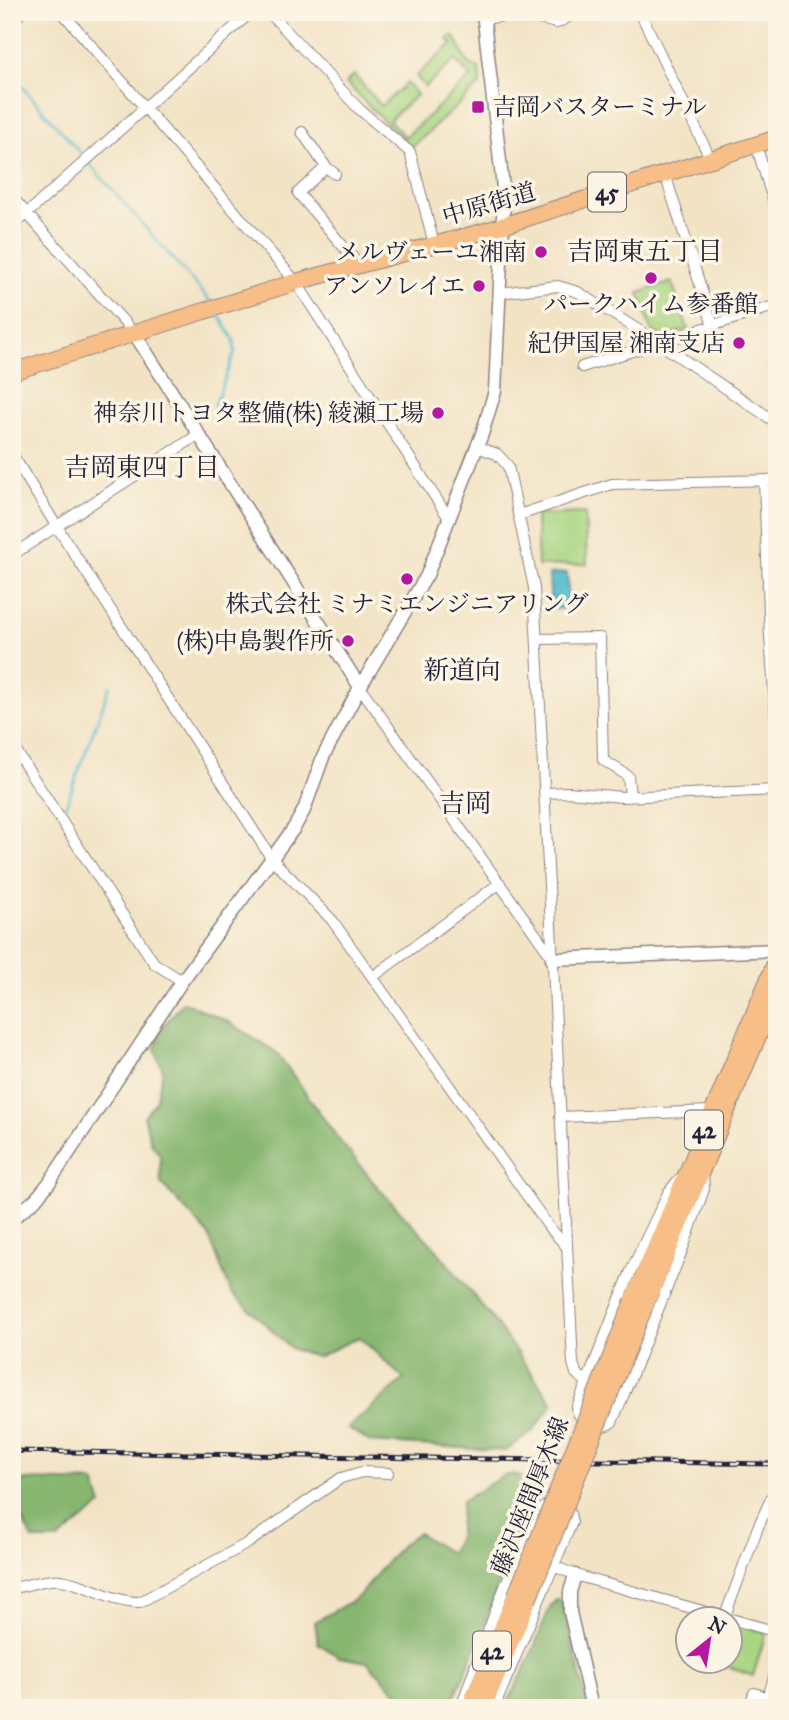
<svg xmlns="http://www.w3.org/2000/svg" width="789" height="1720" font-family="'IM FELL Great Primer','Noto Serif JP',serif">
	<rect width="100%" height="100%" fill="#fcf5e5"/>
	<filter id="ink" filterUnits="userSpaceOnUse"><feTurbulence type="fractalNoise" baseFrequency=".0143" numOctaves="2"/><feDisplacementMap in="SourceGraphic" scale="14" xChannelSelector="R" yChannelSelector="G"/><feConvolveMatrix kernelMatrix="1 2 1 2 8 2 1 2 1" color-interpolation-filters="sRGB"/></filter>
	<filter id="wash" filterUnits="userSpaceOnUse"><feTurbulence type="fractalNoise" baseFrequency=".00686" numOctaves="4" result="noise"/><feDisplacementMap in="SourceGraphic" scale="28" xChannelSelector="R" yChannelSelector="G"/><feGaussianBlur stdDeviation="1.57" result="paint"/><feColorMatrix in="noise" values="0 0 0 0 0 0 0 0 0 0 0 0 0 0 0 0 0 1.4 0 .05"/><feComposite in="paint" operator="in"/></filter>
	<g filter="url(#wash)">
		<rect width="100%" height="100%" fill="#f2e3c5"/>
		<!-- green -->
		<path fill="#a9d582" stroke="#667c5e" stroke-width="2" d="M 453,35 C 465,48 460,64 479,68 L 480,85 L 411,148 L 346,83 L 354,75 L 381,106 L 407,83 L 417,95 L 389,120 L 405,137 L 471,77 L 455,60 L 425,87 L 416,76 L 452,44 L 448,39 Z
			M 672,282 L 688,329 L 662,337 L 651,330 L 639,293 Z
			M 585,513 L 587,564 L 538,566 L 536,515 Z
			M 730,1622 L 766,1633 L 753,1676 L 717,1663 L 718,1661 L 730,1660 Z"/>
		<!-- forest -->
		<path fill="#86b670" stroke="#546c56" stroke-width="2" d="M 183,1002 L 227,1021 L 277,1053 L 339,1140 L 379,1189 L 435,1248 L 494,1321 L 553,1403 L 534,1430 L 506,1451 L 370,1442 L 348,1428 L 404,1379 L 359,1337 L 318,1357 L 292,1349 L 231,1292 L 208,1234 L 161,1183 L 160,1155 L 151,1143 L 144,1116 L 156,1101 L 163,1071 L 155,1049 L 161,1029 Z
			M 515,1474 L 527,1480 L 533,1489 L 475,1650 L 450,1708 L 412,1708 L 367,1662 L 339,1657 L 318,1643 L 315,1622 L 358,1597 L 401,1545 L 418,1533 L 450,1553 L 458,1539 L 462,1501 L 503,1476 Z
			M 24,1480 L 94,1482 L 102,1505 L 58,1540 L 33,1540 L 12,1501 L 12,1494 Z
			M 557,1599 L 563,1604 L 588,1708 L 505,1708 L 529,1660 L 550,1607 Z"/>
		<!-- water -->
		<path fill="#51bbcd" stroke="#3a6e84" stroke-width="2" d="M 567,573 L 569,608 L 551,609 L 549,574 Z"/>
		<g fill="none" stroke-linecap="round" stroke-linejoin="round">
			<!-- stream -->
			<path stroke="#51bbcd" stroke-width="2.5" d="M 12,75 L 84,157
				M 88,162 L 210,301
				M 214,407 L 235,352 L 234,340 L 219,315
				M 66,805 L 110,686"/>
		</g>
	</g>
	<g filter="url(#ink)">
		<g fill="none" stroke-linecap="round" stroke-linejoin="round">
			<!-- minor casing -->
			<g stroke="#8a8280" stroke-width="12">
				<path id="minor" d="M 62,12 L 296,282 L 450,520
					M 269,12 L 359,109 L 410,152 L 434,244
					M 640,12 L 711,160
					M 484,19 L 517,14 L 557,23 L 578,12
					M 12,21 L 22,12
					M 302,132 L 326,167 L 335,174
					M 756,145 L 777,212
					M 326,167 L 298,193 L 359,265
					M 665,174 L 713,326
					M 12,197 L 134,333
					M 12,227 L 251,12
					M 500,293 L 558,286 L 578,292 L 659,343 L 777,423
					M 582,367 L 777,305
					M 477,447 L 497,454 L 508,466 L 534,588 L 573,1363 L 576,1373 L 580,1377 L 624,1394 L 683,1248 L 704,1189 L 703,1175
					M 12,454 L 57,527 L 272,859 L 332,920 L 549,1227 L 566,1246
					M 764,480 L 770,637 L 777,732
					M 519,515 L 612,484 L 777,480
					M 12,555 L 198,435
					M 538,639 L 600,638 L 603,760 L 628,776 L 630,796
					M 360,687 L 551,956
					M 12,745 L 154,963 L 182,981
					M 545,793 L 568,792 L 622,797 L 777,790
					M 374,976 L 500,883
					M 560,1117 L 711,1111
					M 624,1394 L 612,1422 C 599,1432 578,1424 577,1407 L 631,1271 L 668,1193 L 679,1179
					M 505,1544 L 523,1554
					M 550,1565 L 582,1577 L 777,1632
					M 12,1588 C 28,1586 45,1578 61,1580 C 88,1584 112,1602 140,1602 L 248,1543 L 341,1478 L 362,1472 L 388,1473
					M 725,1616 L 758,1527 L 777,1486
					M 461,1708 C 471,1678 526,1519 544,1507 C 553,1501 562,1505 569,1510 L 572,1522 L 494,1708
					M 749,1708 L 754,1693 L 768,1698 L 777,1666"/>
			</g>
			<!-- tertiary casing -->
			<g stroke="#8a8280" stroke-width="15">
				<path id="tertiary" d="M 134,333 L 360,687
					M 552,959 L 777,950
					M 12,1219 L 35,1200 L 49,1183 L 182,981 L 294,828 L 304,810 L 323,757 L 360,687 L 427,575 L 482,434 L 495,391 L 504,196 L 483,12
					M 575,1575 L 570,1592 L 570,1612 L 592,1708"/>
			</g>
			<!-- primary casing -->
			<g stroke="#8a8280" stroke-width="18">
				<path id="primary" d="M 12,372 L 296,282 L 486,231 L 777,138
					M 633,1301 L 777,959
					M 644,1308 L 777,991
					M 469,1708 L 516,1595
					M 483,1708 L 528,1600"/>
			</g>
			<!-- minor -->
			<use href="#minor" stroke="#fff" stroke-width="10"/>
			<!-- tertiary -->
			<use href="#tertiary" stroke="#fff" stroke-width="12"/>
			<!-- primary -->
			<use href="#primary" stroke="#f7be87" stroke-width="16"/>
			<!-- rail casing -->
			<g stroke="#22223b" stroke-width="5">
				<path id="rail" d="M 12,1451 L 777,1464"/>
			</g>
			<!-- rail -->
			<use href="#rail" stroke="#fcf5e5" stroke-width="2.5" stroke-dasharray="8" stroke-linecap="butt"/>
			<!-- primary-bridge casing -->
			<g stroke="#8a8280" stroke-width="18" stroke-linecap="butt">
				<path id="primary-bridge" d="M 516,1595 L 633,1301
					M 528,1600 L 644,1308"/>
			</g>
			<!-- primary-bridge -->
			<use href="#primary-bridge" stroke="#f7be87" stroke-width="16"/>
		</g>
	</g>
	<!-- markers -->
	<g fill="#b5179e" stroke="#fcf5e5" stroke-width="2.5">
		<rect x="471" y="100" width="14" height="14" rx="3.5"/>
		<circle cx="541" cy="252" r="7"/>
		<circle cx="651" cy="278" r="7"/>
		<circle cx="479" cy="286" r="7"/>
		<circle cx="739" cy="343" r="7"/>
		<circle cx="438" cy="413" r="7"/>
		<circle cx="407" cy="579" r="7"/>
		<circle cx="348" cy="641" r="7"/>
	</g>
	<g text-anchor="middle" stroke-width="7" stroke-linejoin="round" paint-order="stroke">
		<!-- shield labels -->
		<g fill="#fcf5e5" stroke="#63616e" stroke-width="2">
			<rect x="588" y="172.5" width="38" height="39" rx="5"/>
			<rect x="685" y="1110.5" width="38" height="39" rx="5"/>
			<rect x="473" y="1631.5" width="38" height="39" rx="5"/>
		</g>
		<g font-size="23" font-weight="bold" fill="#22223b">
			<text x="607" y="200">45</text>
			<text x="704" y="1138">42</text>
			<text x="492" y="1659">42</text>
		</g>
		<!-- poi labels -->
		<g font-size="24" fill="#22223b" stroke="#fcf5e5" text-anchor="end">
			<text x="492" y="115" text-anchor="start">吉岡バスターミナル</text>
			<text x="527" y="260">メルヴェーユ湘南</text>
			<text x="465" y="294">アンソレイエ</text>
			<text x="651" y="312" text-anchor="middle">パークハイム参番館</text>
			<text x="725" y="351">紀伊国屋 湘南支店</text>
			<text x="424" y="421">神奈川トヨタ整備(株) 綾瀬工場</text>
			<text x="407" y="612" text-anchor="middle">株式会社 ミナミエンジニアリング</text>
			<text x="334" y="649">(株)中島製作所</text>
		</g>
		<!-- street labels -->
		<g font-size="24" fill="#22223b" stroke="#fcf5e5">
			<text transform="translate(489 204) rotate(-16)" y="8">中原街道</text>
			<text transform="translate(530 1496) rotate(-68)" y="8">藤沢座間厚木線</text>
		</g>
		<!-- neighbourhood labels -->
		<g font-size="26" fill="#22223b" stroke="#fcf5e5">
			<text x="645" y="260">吉岡東五丁目</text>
			<text x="142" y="476">吉岡東四丁目</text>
			<text x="462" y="679">新道向</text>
			<text x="465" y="812">吉岡</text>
		</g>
	</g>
	<!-- margin -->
	<rect width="789" height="1720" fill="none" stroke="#fcf5e5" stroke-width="42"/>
	<!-- north arrow -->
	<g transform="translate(709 1640) rotate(30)"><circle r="33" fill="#fcf5e5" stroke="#a5a1a1" stroke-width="2"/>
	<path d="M0-5L12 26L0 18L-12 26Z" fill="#b5179e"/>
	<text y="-10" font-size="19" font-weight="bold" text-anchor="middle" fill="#22223b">N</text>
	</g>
</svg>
